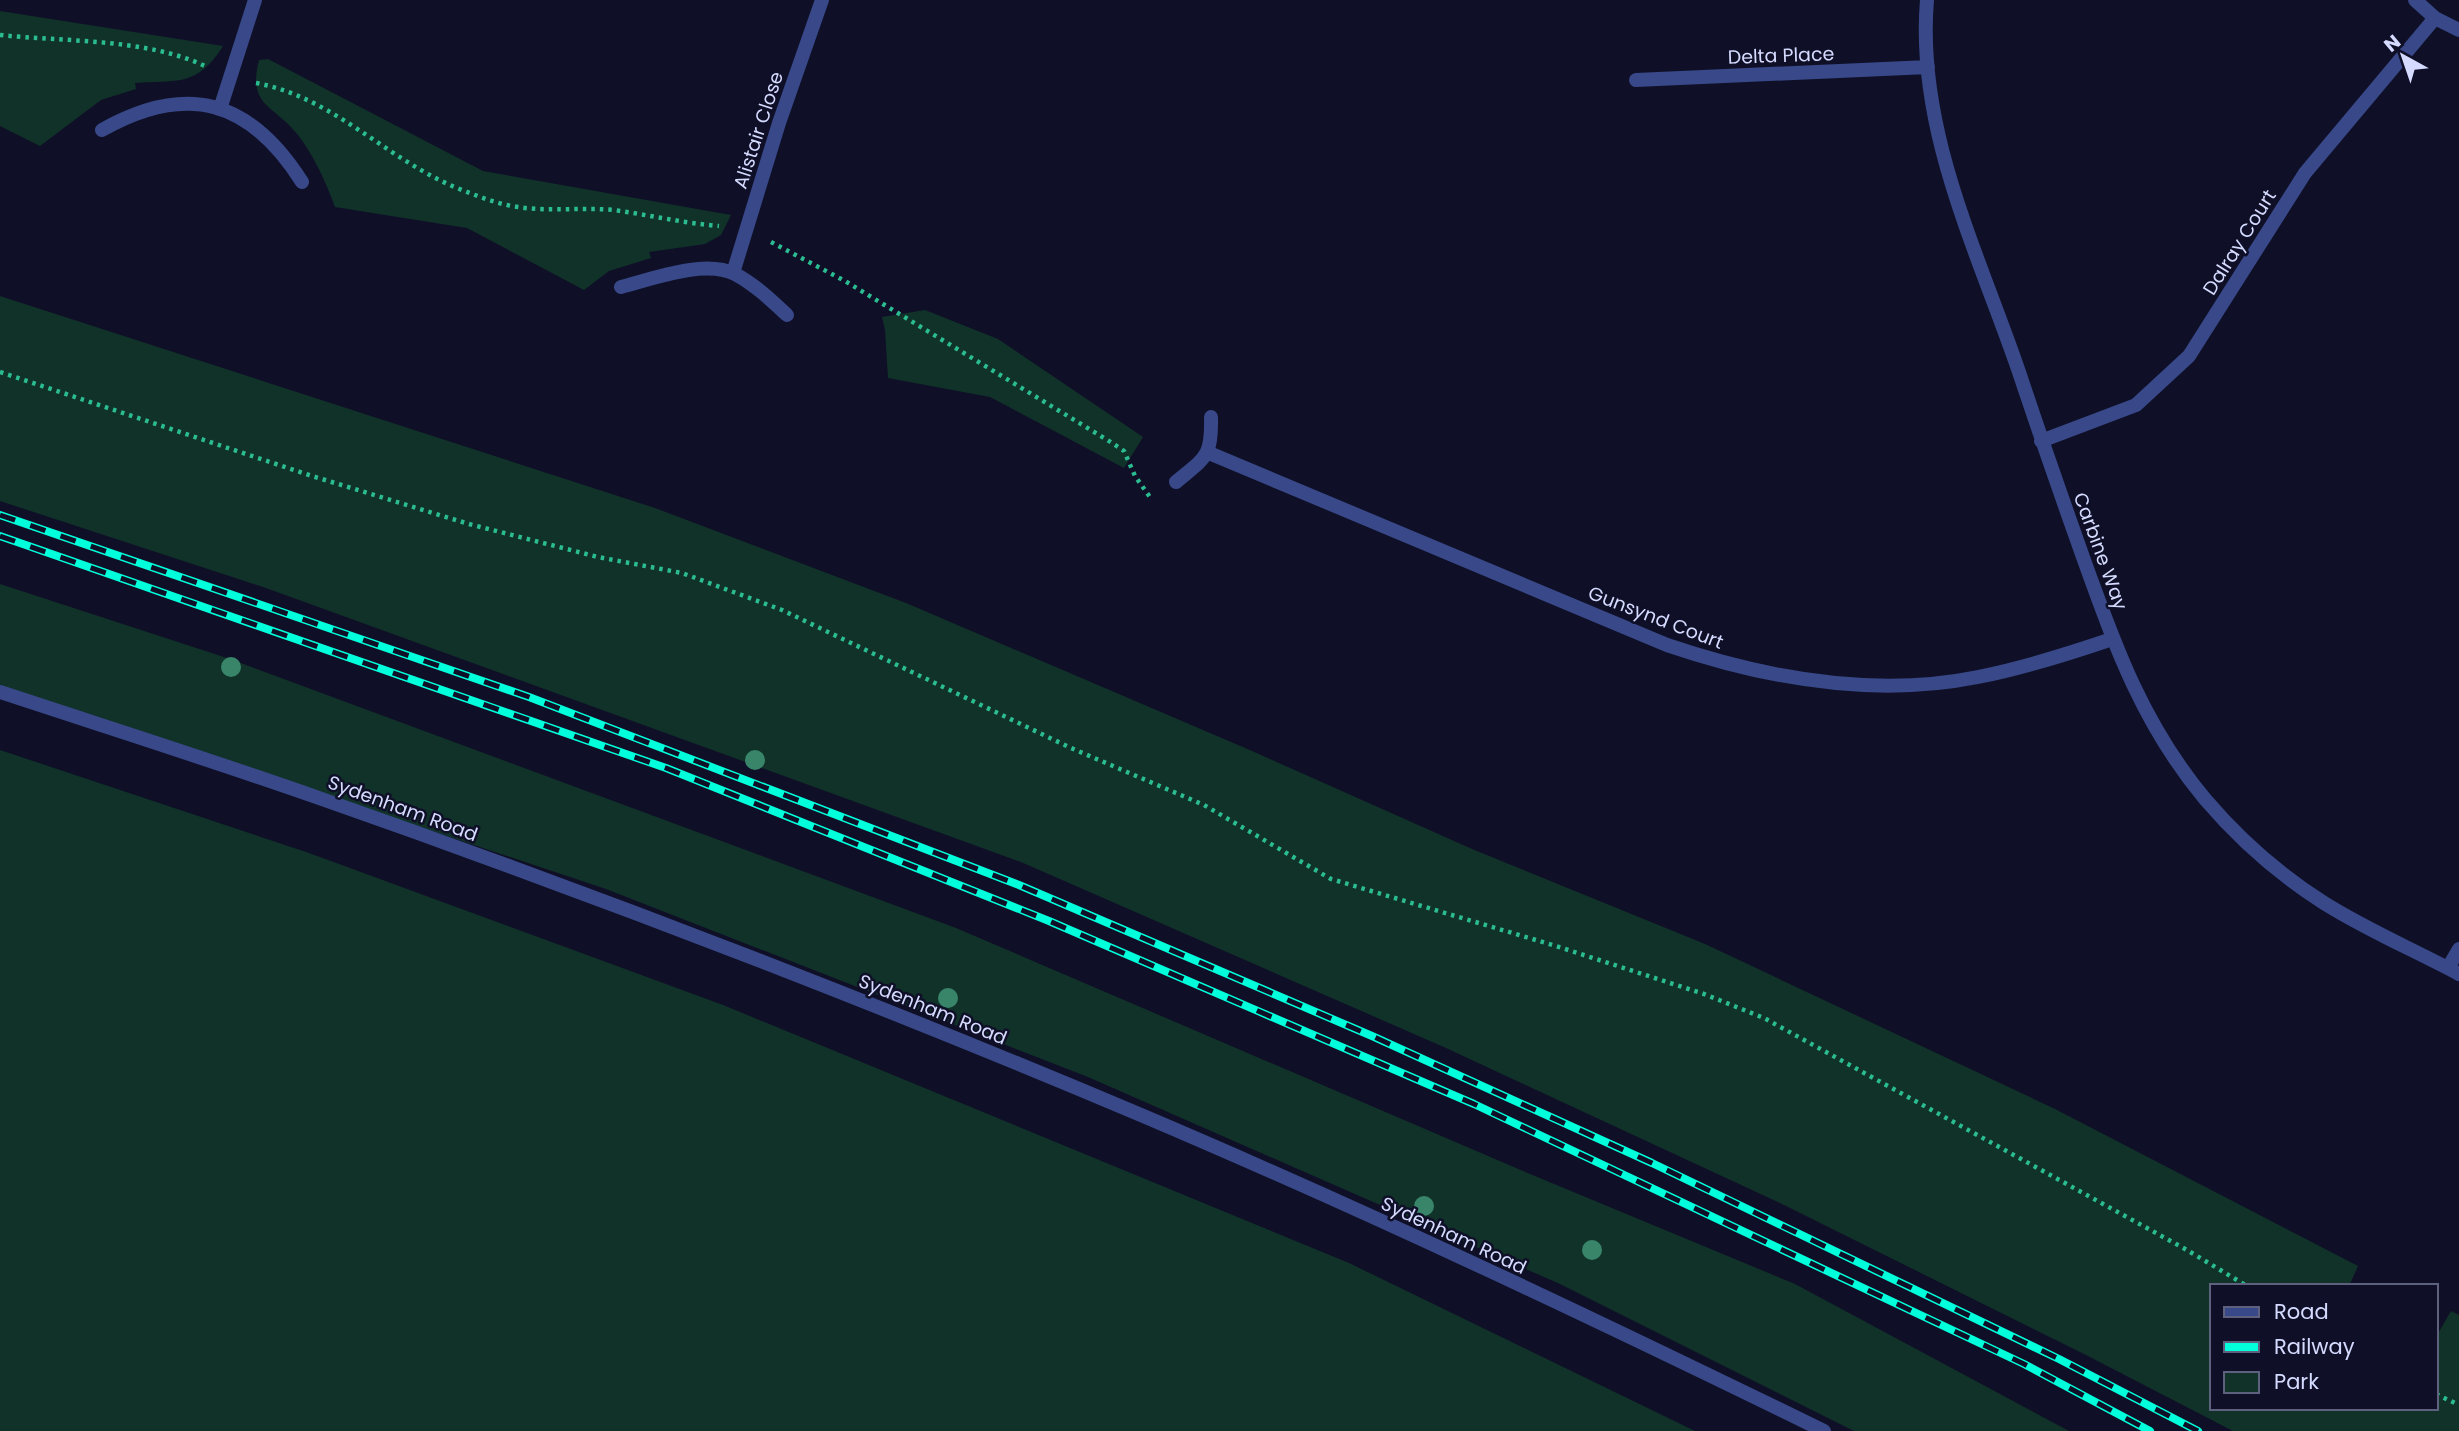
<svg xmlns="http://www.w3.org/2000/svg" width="2459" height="1431" font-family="Poppins,sans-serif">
	<rect width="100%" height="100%" fill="#0f1027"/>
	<!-- green -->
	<path fill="#113229" d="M 0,11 L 223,46 C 197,87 178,80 135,83 L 136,89 L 101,100 L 40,146 L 0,126 Z
		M 268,59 L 483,171 L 731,215 L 721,235 L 705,244 L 649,252 L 651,258 L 609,271 L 584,290 L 467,228 L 335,207 C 326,182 314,156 298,135 C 275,105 247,107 259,60 Z
		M 0,296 L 655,508 L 906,603 L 1252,751 L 1472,849 L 1705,944 L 2055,1109 L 2358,1266 L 2349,1286 L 2212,1286 L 2212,1408 L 2436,1408 L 2436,1337 L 2451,1311 L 2459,1315 L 2459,1431 L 2233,1431 L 2086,1355 L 1780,1203 L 1446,1048 L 1021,862 L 266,588 L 0,501 Z
		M 925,310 L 998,339 L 1143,437 L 1124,468 L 990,397 L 888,378 L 885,330 L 882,317 Z
		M 0,584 L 230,659 L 956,928 L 1523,1171 L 1795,1284 L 2069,1431 L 1854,1431 L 1560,1284 L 1088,1077 L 606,889 L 0,687 Z
		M 0,750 L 309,853 L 723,1005 L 1349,1263 L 1695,1431 L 0,1431 Z"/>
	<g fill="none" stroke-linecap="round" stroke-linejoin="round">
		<!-- path -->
		<path stroke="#2bbd91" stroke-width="4.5" stroke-dasharray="3.5 5" stroke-linecap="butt" d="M 0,35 C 65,42 145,38 205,66
			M 256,83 C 333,97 386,159 457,188 C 477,196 497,204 518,207 C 549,212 582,207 614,210 C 649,215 683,223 719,226
			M 771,242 L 845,281 L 1109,441 L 1124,451 L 1135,476 L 1152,500
			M 0,372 L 312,476 L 469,524 L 598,557 L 682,573 L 782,610 L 1071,748 L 1204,805 L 1331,879 L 1556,946 L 1704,994 L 1764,1018 L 2187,1250 L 2247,1286
			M 2436,1394 L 2459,1405"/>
		<!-- street -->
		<path stroke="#384888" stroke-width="14" d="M 1927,0 C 1916,130 1978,252 2019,372 C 2040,435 2062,498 2084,560 C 2116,649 2144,726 2205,799 C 2239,839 2280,875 2324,903 C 2367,930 2414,950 2459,974
			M 2415,0 L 2435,18 L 2459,30
			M 1636,80 L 1928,67
			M 220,109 L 255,0
			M 102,130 C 187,82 250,100 302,182
			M 733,273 L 779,123 L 822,0
			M 621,287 C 652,279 704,259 735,274 C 754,284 771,300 787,315
			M 2041,441 L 2136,405 L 2189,356 L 2305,173 L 2435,18
			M 1209,453 L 1667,645 C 1767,679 1874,698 1978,677 C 2024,668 2068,654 2112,639
			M 1176,482 C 1206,457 1212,457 1211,417
			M 0,692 C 106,727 214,761 319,798 C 596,895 871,1001 1141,1115 C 1372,1213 1599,1321 1824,1431
			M 2448,968 L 2459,949"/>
		<!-- rail casing -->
		<g stroke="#01ffdb" stroke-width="8">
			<path id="rail" d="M 0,515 L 529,697 L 1019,885 L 1372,1036 L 1652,1163 L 2059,1359 L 2198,1431
				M 0,536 L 666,768 L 1049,921 L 1474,1104 L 2024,1364 L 2150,1431"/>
		</g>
		<!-- rail -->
		<use href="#rail" stroke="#0f1027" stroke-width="5" stroke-dasharray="16" stroke-linecap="butt"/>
	</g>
	<!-- trees -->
	<g fill="#39856a">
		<circle cx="231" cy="667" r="10"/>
		<circle cx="755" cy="760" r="10"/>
		<circle cx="948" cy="998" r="10"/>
		<circle cx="1424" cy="1206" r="10"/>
		<circle cx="1592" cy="1250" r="10"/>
	</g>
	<g text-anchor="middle" stroke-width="5" stroke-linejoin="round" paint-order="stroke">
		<!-- street labels -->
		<g font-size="19" fill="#d5daff" stroke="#0f1027">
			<text transform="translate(1781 55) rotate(-2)" y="7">Delta Place</text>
			<text transform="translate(758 130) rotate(-72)" y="7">Alistair Close</text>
			<text transform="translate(2239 242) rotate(-58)" y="7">Dalray Court</text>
			<text transform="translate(2101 551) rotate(70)" y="7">Carbine Way</text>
			<text transform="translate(1656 617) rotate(21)" y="7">Gunsynd Court</text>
			<text transform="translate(403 808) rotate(20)" y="7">Sydenham Road</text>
			<text transform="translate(933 1009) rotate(22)" y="7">Sydenham Road</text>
			<text transform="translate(1454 1235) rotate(25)" y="7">Sydenham Road</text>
		</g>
	</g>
	<!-- legend -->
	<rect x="2210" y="1284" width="228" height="126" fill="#0f1027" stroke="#5e617d" stroke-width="2"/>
	<rect x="2224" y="1307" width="35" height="10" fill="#384888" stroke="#5e617d" stroke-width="2"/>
	<text x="2274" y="1319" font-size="21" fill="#d5daff">Road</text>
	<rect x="2224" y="1342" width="35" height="10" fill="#01ffdb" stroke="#5e617d" stroke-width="2"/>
	<text x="2274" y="1354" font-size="21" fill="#d5daff">Railway</text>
	<rect x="2224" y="1372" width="35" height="21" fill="#113229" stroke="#5e617d" stroke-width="2"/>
	<text x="2274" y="1389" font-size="21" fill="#d5daff">Park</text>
	<!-- north arrow -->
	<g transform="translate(2403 56) rotate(320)" stroke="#0f1027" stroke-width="5" paint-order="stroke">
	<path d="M0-5L12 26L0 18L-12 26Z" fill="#d5daff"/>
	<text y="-10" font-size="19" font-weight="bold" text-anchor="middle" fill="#d5daff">N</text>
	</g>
</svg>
